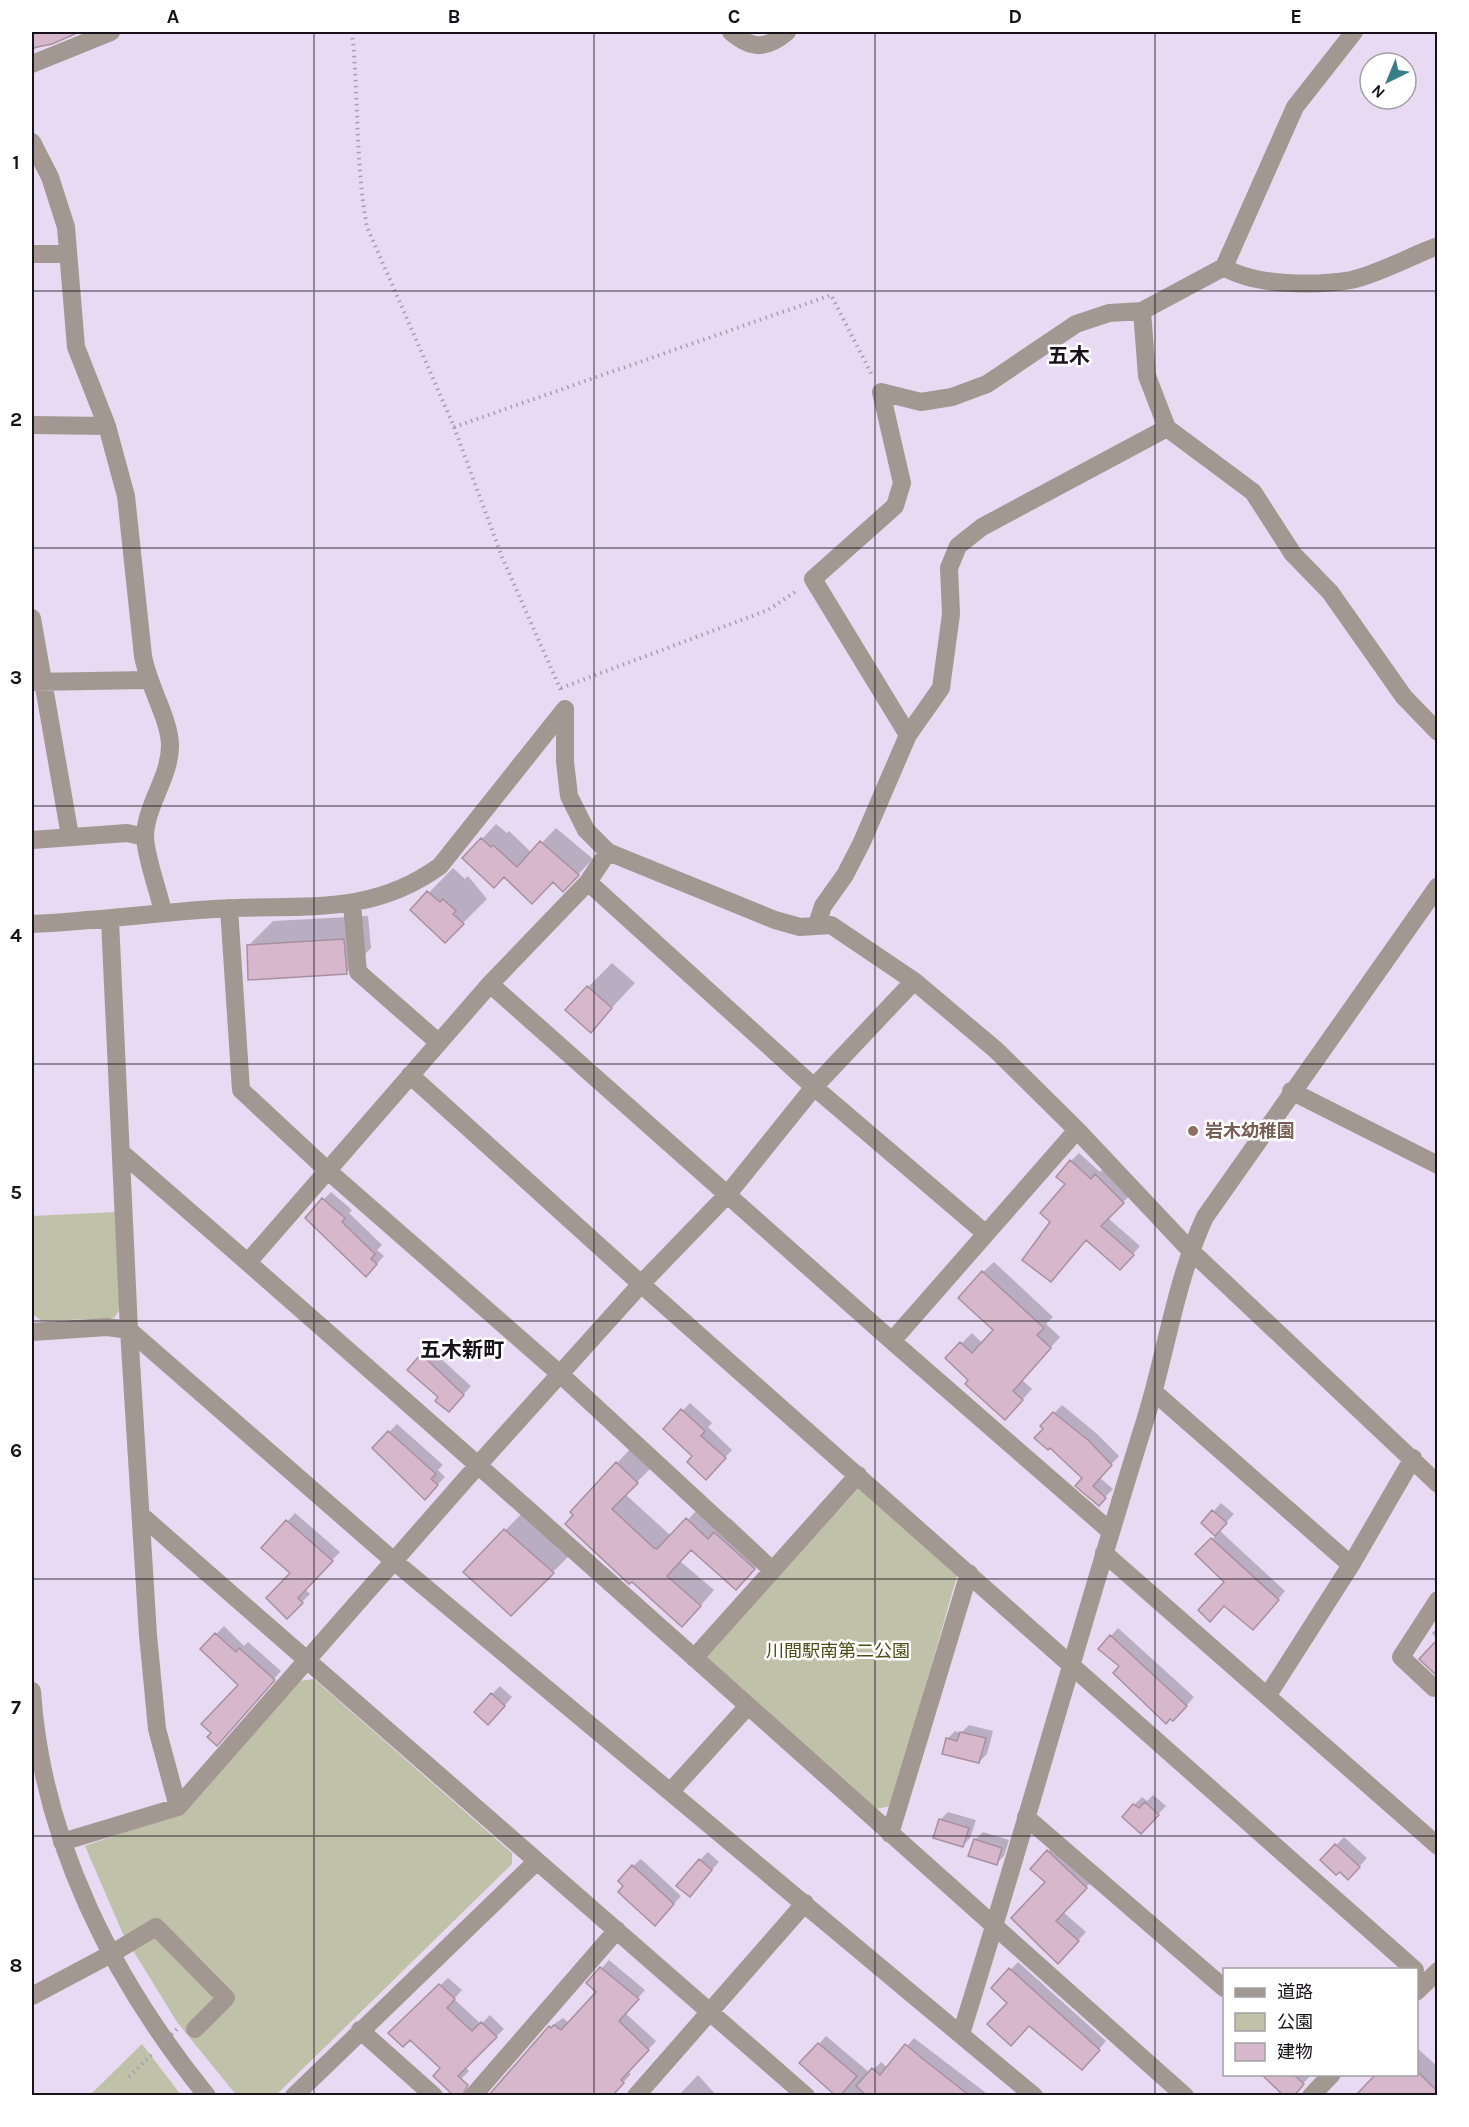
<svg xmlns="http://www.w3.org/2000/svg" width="1469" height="2127" font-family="Karla,'Noto Sans JP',sans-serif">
	<rect width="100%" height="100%" fill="#e8daf2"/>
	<!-- green -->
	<path fill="#bfc1a8" d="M 116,1212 L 121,1308 L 114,1318 L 42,1321 L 32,1314 L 32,1216 Z
		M 859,1488 L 957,1576 L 891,1806 L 876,1809 L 704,1658 Z
		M 314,1679 L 512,1853 L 512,1864 L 276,2095 L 237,2096 L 177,2022 L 123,1934 L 85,1846 L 187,1810 L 299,1681 Z
		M 142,2044 L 181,2095 L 90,2095 Z"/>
	<!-- shadow -->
	<path fill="#0003" d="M 32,32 L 78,32 L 32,50 Z
		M 496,824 L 507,833 L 509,831 L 532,853 L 556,828 L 593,859 L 563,890 L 553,880 L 505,875 L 482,839 Z
		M 453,868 L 465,879 L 468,876 L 487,899 L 445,941 L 412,910 Z
		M 368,916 L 371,948 L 346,973 L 248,946 L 273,921 Z
		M 612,963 L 635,983 L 590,1031 L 588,987 Z
		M 1079,1153 L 1100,1172 L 1104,1168 L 1131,1194 L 1108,1218 L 1140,1246 L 1128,1260 L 1052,1222 L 1067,1184 L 1071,1161 Z
		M 331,1192 L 352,1210 L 349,1213 L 382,1245 L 377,1250 L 384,1256 L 374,1267 L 324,1199 Z
		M 994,1262 L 1053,1317 L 1046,1324 L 1060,1337 L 1022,1380 L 1032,1389 L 1015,1408 L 970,1380 L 947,1358 L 972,1333 L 982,1343 L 995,1330 L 983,1272 Z
		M 429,1348 L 471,1386 L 457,1402 L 440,1397 L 422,1355 Z
		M 690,1403 L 712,1423 L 708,1427 L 732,1450 L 706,1478 L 695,1456 L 665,1429 Z
		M 1062,1405 L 1096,1433 L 1119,1456 L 1099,1477 L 1113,1489 L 1098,1504 L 1085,1478 L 1042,1426 Z
		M 397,1424 L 443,1465 L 438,1470 L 445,1477 L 433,1490 L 374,1448 Z
		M 631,1448 L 651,1468 L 625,1494 L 669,1534 L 673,1535 L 702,1505 L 723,1525 L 730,1518 L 768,1554 L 750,1573 L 692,1548 L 680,1561 L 714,1590 L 697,1610 L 572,1512 Z
		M 1221,1503 L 1234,1514 L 1219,1530 L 1285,1591 L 1261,1620 L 1198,1554 L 1216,1535 L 1203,1523 Z
		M 529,1506 L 577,1548 L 511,1614 L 465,1572 Z
		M 295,1513 L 340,1552 L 305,1589 L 310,1594 L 287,1617 L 292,1573 L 263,1548 Z
		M 224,1626 L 244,1646 L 248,1642 L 281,1671 L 224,1736 L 240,1685 L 202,1648 Z
		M 1438,1627 L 1438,1640 L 1432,1633 Z
		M 1118,1628 L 1194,1697 L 1181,1712 L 1122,1666 L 1111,1636 Z
		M 500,1686 L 512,1697 L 496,1716 L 492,1694 Z
		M 969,1725 L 993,1731 L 987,1754 L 979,1762 L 947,1739 L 955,1731 L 961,1733 Z
		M 1153,1795 L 1166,1806 L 1149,1824 L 1134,1805 L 1142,1797 L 1147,1801 Z
		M 948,1812 L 976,1820 L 970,1838 L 963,1846 L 940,1820 Z
		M 983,1832 L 1009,1840 L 1004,1856 L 996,1864 L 975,1840 Z
		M 1344,1837 L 1367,1858 L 1356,1870 L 1340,1870 L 1322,1860 Z
		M 1056,1843 L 1094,1879 L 1063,1912 L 1086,1932 L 1058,1962 L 1047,1881 L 1048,1851 Z
		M 708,1852 L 719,1862 L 697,1887 L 700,1860 Z
		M 641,1859 L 681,1896 L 663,1916 L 633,1866 Z
		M 609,1960 L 645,1990 L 625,2013 L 656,2041 L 628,2072 L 631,2074 L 621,2085 L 550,2027 L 563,2018 L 569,2023 L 598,1992 L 588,1983 Z
		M 1018,1962 L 1106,2041 L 1090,2060 L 1009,2003 L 993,1988 Z
		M 448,1978 L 462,1990 L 454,1999 L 481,2024 L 490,2015 L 504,2029 L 465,2067 L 469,2071 L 450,2090 L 442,2068 L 411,2038 L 390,2033 Z
		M 826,2036 L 870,2073 L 881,2062 L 888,2068 L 914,2038 L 990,2096 L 836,2096 L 819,2044 Z
		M 1416,2047 L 1438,2067 L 1438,2096 L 1357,2096 L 1416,2074 Z
		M 1277,2074 L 1310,2074 L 1311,2075 L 1297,2090 Z
		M 698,2075 L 717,2096 L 678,2096 Z"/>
	<!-- building -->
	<path fill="#d7b7cc" stroke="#a8909f" stroke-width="1.5" d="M 32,32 L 75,32 L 75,34 L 52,44 L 32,48 Z
		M 481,838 L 491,847 L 493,845 L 517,867 L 540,841 L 579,875 L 563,892 L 553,882 L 532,904 L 504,877 L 494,888 L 462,858 Z
		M 427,891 L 440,902 L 443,899 L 456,911 L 453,914 L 464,924 L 445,943 L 410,910 Z
		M 344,939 L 347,974 L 248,980 L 247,945 Z
		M 587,986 L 612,1008 L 591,1033 L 565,1010 Z
		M 1070,1160 L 1091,1179 L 1095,1174 L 1124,1203 L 1101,1226 L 1134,1255 L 1120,1270 L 1086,1240 L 1051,1282 L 1022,1260 L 1050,1222 L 1040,1213 L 1065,1184 L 1056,1177 Z
		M 322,1198 L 345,1218 L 342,1222 L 375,1254 L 371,1259 L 377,1264 L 366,1277 L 305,1218 Z
		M 982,1271 L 1044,1328 L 1037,1335 L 1051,1348 L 1013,1391 L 1023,1400 L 1005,1420 L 965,1384 L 968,1380 L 945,1358 L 960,1342 L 972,1353 L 993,1330 L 958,1298 Z
		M 421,1354 L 464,1395 L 449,1412 L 435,1401 L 438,1397 L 407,1370 Z
		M 681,1409 L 705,1431 L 701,1436 L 726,1458 L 706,1480 L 687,1462 L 692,1456 L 663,1429 Z
		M 1053,1412 L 1088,1440 L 1112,1465 L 1093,1486 L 1106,1498 L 1099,1506 L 1075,1486 L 1082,1478 L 1050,1448 L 1048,1450 L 1034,1438 L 1043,1429 L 1040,1426 Z
		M 388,1431 L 436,1474 L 431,1479 L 438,1485 L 425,1500 L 372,1448 Z
		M 616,1462 L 638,1483 L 612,1509 L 654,1548 L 657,1549 L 686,1518 L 708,1539 L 714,1532 L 755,1569 L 736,1590 L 691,1550 L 667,1576 L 701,1606 L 682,1627 L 632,1582 L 629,1584 L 565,1524 L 573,1515 L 570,1512 Z
		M 1212,1510 L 1227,1523 L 1215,1536 L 1201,1523 Z
		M 286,1520 L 333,1561 L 298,1598 L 303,1603 L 287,1619 L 266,1598 L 290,1573 L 261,1548 Z
		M 504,1529 L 554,1573 L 511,1616 L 463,1572 Z
		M 1211,1538 L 1279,1600 L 1253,1630 L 1224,1606 L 1210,1622 L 1198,1610 L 1224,1582 L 1195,1554 Z
		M 215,1633 L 236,1652 L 239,1648 L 275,1680 L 217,1746 L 207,1737 L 211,1733 L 201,1724 L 238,1685 L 200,1649 Z
		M 1110,1635 L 1187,1706 L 1173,1721 L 1170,1719 L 1166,1724 L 1113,1673 L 1119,1666 L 1098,1649 Z
		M 1437,1640 L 1437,1676 L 1419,1659 Z
		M 491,1693 L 505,1706 L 488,1725 L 474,1712 Z
		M 960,1732 L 986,1738 L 979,1763 L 942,1754 L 946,1738 L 957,1741 Z
		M 1145,1802 L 1159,1815 L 1141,1834 L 1122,1817 L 1133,1804 L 1139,1808 Z
		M 939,1819 L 969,1828 L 963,1847 L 933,1838 Z
		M 974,1839 L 1002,1848 L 997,1865 L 968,1856 Z
		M 1335,1844 L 1360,1867 L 1348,1880 L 1340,1872 L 1336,1875 L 1320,1860 Z
		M 1047,1850 L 1087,1888 L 1056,1921 L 1079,1941 L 1058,1964 L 1011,1918 L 1045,1882 L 1030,1869 Z
		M 699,1859 L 712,1870 L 690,1897 L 676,1886 Z
		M 632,1865 L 674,1904 L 655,1926 L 618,1892 L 623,1886 L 618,1881 Z
		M 600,1967 L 639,1999 L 619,2021 L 649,2050 L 621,2080 L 624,2083 L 612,2096 L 488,2096 L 549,2026 L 551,2028 L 554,2025 L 561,2030 L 596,1992 L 586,1983 Z
		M 1009,1968 L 1100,2050 L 1082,2070 L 1029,2026 L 1011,2046 L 987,2024 L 1007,2003 L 991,1988 Z
		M 439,1984 L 455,1999 L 447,2008 L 472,2031 L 481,2022 L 497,2037 L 458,2076 L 468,2085 L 462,2096 L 454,2096 L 433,2076 L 440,2068 L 410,2040 L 403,2047 L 388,2033 Z
		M 818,2043 L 857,2076 L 840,2096 L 836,2096 L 799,2063 Z
		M 905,2044 L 923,2059 L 970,2096 L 867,2096 L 856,2086 L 872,2068 L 880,2075 Z
		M 1261,2074 L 1293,2074 L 1304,2084 L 1294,2096 L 1284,2096 Z
		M 1376,2074 L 1420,2074 L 1437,2091 L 1437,2096 L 1355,2096 Z"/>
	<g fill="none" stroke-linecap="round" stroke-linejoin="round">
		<!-- path -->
		<path stroke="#a99db1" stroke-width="4" stroke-dasharray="1.5 4.5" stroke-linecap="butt" d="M 352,32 C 359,97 355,163 367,227 L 454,427 L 502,557 L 562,693
			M 454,427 L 831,295 L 873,377
			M 561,688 L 768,610 L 798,590
			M 129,2077 L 154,2052"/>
		<!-- minor -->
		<path stroke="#a29891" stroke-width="18" d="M 731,32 C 752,50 767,49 787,32
			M 32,64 L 111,32
			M 32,142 L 50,177 L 66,227 L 76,347 L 107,426 L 126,496 L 143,656 C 148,685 169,718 170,744 C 171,776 146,804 145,836 C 145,855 159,893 163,912
			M 32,254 L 68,254
			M 1224,267 C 1254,286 1316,286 1351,280 C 1376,275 1413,255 1438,246
			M 1142,311 L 1147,376 L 1167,428 L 1253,492 L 1293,554 L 1330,592 L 1404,697 L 1438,732
			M 32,425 L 107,426
			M 32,618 L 70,836
			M 32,682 L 147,680
			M 565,709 L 565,762 L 569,796 L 586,830 L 608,852 L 775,920 L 800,927 L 831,925 L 914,981 L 996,1050 L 1077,1130 L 1190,1250 L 1438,1484
			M 908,735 L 813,579 L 895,506 L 902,483 L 881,392 L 921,402 L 952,397 L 987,384 L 1076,324 L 1109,313 L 1142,311 L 1224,267 L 1295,107 L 1354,32
			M 32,840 L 127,833 L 145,837
			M 588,882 L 814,1087 L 985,1233
			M 352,904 L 358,972 L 438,1042
			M 229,908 L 241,1090 L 327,1170 L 560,1374 L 772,1570
			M 110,920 L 129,1330 L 148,1635 L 157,1729 L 178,1807
			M 32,924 C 93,921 153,913 214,909 C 296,903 367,919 440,866 L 565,709
			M 817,924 L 823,906 L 845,875 L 862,842 L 908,735 L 941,688 L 951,614 L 949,568 L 958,546 L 982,527 L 1167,428
			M 490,984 L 892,1341 L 1110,1531
			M 410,1075 L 641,1284 L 1415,1970
			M 1291,1091 L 1438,1165
			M 122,1153 C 480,1463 831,1781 1185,2096
			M 248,1262 L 490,984 L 588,882 L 608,852
			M 32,1332 L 107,1327 L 129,1330 L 395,1562 L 1034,2096
			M 892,1341 L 1077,1130
			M 1154,1392 L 1351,1565
			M 142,1516 L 806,2096
			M 1104,1553 L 1438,1846
			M 694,1658 L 858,1475
			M 1434,1688 L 1401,1657 L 1438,1600
			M 32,1691 C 42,1841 113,1980 207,2096
			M 1268,1695 L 1351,1565 L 1413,1458
			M 671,1791 L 747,1707
			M 1026,1817 L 1224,1988
			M 890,1834 L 969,1573
			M 62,1842 L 178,1807 L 479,1464 L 641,1284 L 727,1195 L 814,1087 L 914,981
			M 1416,1992 L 1438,1971
			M 32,1996 L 111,1954 L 156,1927 L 226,1998 L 195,2029
			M 360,2030 L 434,2096
			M 961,2034 C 1025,1830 1081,1625 1145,1421 C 1166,1354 1175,1282 1205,1217 L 1438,886
			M 294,2096 L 537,1861
			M 473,2096 L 617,1930
			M 636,2096 L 805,1903
			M 1311,2096 L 1332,2074"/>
		<!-- path-bridge -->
		<path stroke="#a99db1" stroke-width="4" stroke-dasharray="1.5 4.5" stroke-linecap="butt" d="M 163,2043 L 177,2029"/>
	</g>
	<!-- grid -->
	<path fill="none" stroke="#17121a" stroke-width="1.5" stroke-opacity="0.55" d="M 314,32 L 314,2096M 594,32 L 594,2096M 875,32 L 875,2096M 1155,32 L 1155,2096M 32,291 L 1438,291M 32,548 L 1438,548M 32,806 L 1438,806M 32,1064 L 1438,1064M 32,1321 L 1438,1321M 32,1579 L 1438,1579M 32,1836 L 1438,1836"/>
	<!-- markers -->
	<circle fill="#8d6e63" stroke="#fff" stroke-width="2" cx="1193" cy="1131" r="6"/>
	<g text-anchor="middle" stroke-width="5" stroke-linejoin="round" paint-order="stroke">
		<!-- education labels -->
		<g font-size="18" font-weight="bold" fill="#785e54" stroke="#fff" text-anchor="start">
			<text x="1205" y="1137">岩木幼稚園</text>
		</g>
		<!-- park labels -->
		<g font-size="18" fill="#4c4e16" stroke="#fff">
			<text x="838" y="1657">川間駅南第二公園</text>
		</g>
		<!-- quarter labels -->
		<g font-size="21" font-weight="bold" fill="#17121a" stroke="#fff">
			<text x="1069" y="363">五木</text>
			<text x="462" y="1357">五木新町</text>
		</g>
	</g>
	<!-- border -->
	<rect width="1469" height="2127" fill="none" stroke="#ffffff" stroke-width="66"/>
	<!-- legend -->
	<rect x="1223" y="1968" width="195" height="108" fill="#ffffff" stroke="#a2a0a3" stroke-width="1.5"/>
	<rect x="1235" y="1988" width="30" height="9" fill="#a29891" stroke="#a2a0a3" stroke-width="1.5"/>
	<text x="1277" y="1998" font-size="18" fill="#17121a">道路</text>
	<rect x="1235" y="2013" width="30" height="18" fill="#bfc1a8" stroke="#a2a0a3" stroke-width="1.5"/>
	<text x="1277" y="2028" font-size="18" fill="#17121a">公園</text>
	<rect x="1235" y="2043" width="30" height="18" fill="#d7b7cc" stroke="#a2a0a3" stroke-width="1.5"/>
	<text x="1277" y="2058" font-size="18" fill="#17121a">建物</text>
	<!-- north arrow -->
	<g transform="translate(1388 81) rotate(223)"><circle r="28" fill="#ffffff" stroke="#a2a0a3" stroke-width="1.5"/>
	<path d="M0-4.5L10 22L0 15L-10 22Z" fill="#377f86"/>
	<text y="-9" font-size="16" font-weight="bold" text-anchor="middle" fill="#17121a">N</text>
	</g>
	<rect x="33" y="33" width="1403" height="2061" fill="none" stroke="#17121a" stroke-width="2"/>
	<g font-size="20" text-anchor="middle" font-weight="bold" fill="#17121a">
		<text x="173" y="23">A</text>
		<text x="454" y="23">B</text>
		<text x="734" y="23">C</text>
		<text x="1015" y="23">D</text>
		<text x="1296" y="23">E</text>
		<text x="16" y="169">1</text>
		<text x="16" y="426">2</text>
		<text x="16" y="684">3</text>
		<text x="16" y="942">4</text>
		<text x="16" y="1199">5</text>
		<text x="16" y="1457">6</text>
		<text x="16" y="1714">7</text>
		<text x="16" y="1972">8</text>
	</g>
</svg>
